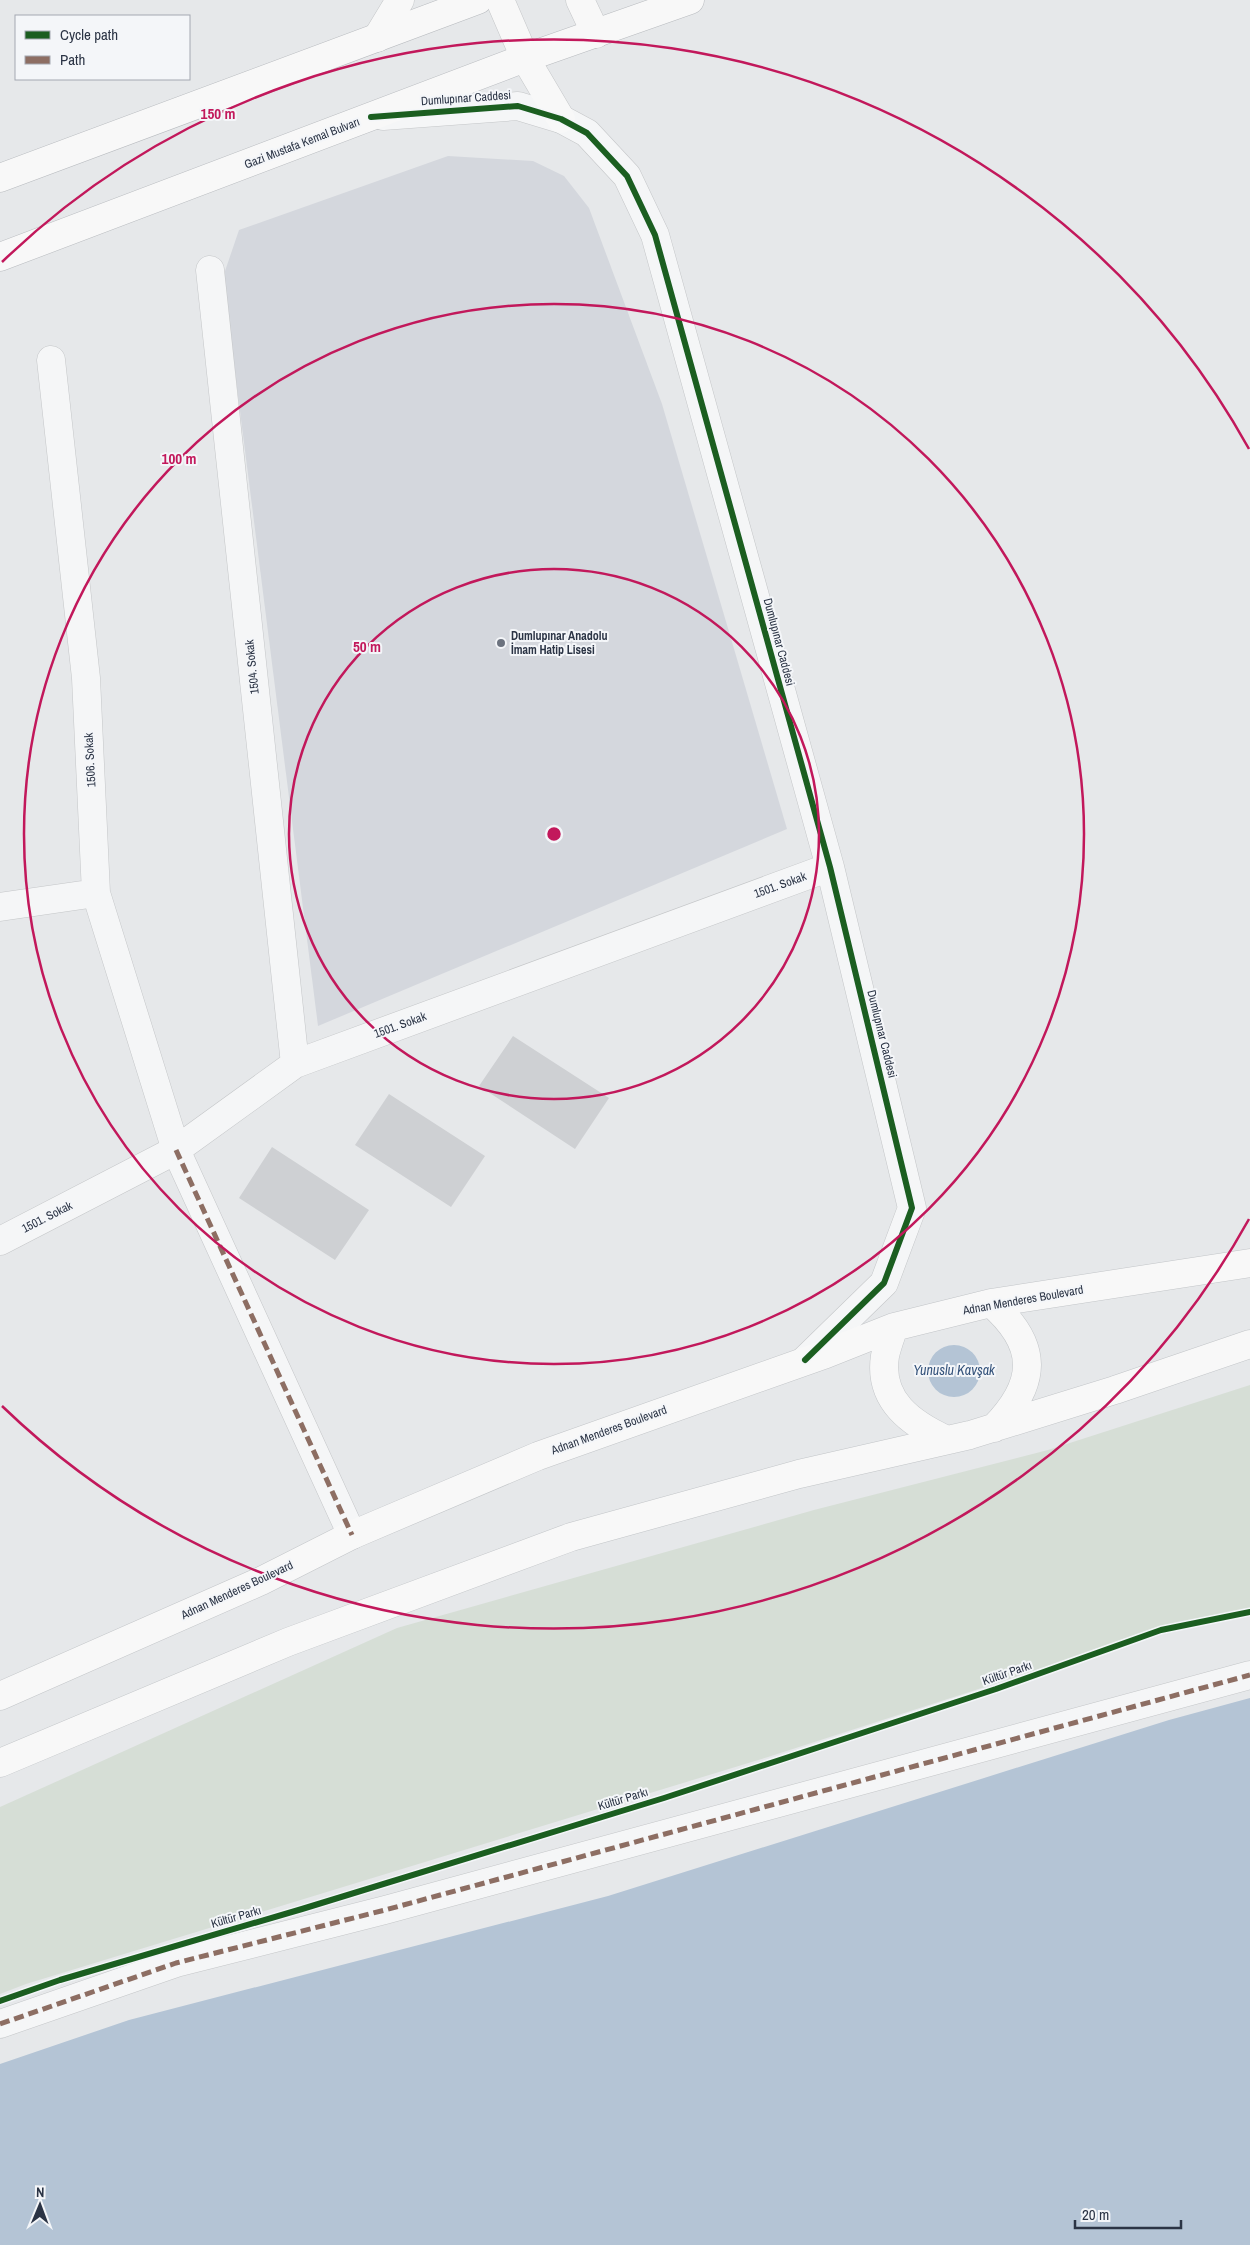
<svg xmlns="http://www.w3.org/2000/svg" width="1250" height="2245" font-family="'Archivo Narrow',sans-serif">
	<rect width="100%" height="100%" fill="#e6e8ea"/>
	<!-- built -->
	<path fill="#d4d7dd" d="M 448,156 L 533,161 L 564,176 L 589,208 L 662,404 L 787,829 L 318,1026 L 223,277 L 239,230 Z"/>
	<!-- green -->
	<path fill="#d6ded6" d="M 1250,1385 L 1250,1612 L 1161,1630 L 768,1757 L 26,1984 L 0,1994 L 0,1807 L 397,1628 L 814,1510 L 1048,1450 Z"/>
	<!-- water -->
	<path fill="#b4c4d5" d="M928 1371a26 26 0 1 1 52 0a26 26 0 1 1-52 0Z
		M 1250,1698 L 1250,2245 L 0,2245 L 0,2064 L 129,2020 L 608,1896 L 1169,1720 Z"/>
	<!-- building -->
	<path fill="#ced0d3" d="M 513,1036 L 609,1098 L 575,1149 L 479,1086 Z
		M 389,1094 L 485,1156 L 451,1207 L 355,1145 Z
		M 272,1147 L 369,1210 L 335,1260 L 239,1198 Z"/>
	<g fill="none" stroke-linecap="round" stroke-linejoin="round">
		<!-- street casing -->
		<g stroke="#c4c6c8" stroke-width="29">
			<path id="street" d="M 383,116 L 518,106 L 561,119 L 587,133 L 627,176 L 655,235 L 830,867 L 912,1208 L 884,1283 L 805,1360
				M 210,270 L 295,1064
				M 51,360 L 86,678 L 96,893 L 176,1150 L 352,1535
				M 0,907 L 96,893
				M 0,1241 L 176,1150 L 295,1064 L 830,867
				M 0,2024 L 176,1963 L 385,1910 L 1250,1675"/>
		</g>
		<!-- secondary casing -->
		<g stroke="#c4c6c8" stroke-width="29">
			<path id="secondary" d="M 500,0 L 525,58 L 561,119
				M 580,0 L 596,34
				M 377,38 L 400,0"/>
		</g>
		<!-- primary casing -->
		<g stroke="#c2c5c8" stroke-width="29">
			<path id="primary" d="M 991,1303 C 1039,1345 1038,1383 994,1428
				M 894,1327 C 891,1336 887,1346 885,1356 C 878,1401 912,1424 947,1440
				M 0,1696 L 261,1581 L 352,1535 L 538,1456 L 826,1354 L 894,1327 L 991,1303 L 1250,1263
				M 0,1763 L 288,1642 L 571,1537 L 799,1474 L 970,1435 L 1115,1390 L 1250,1344"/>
		</g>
		<!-- highway casing -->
		<g stroke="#b8bbbf" stroke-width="29">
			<path id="highway" d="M 0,178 L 478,0
				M 0,257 L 525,58 L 690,0"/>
		</g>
		<!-- street -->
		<use href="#street" stroke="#f5f6f7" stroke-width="28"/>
		<!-- secondary -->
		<use href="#secondary" stroke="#f8f8f8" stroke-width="28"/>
		<!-- primary -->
		<use href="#primary" stroke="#f8f8f8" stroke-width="28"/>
		<!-- highway -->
		<use href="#highway" stroke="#f8f8f8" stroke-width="28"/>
		<!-- quiet -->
		<path stroke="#8d6e63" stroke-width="5" stroke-dasharray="10 5" stroke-linecap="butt" d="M 176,1150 L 352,1535
			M 0,2024 L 176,1963 L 385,1910 L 1250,1675"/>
		<!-- cycleway casing -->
		<g stroke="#f4f6f9" stroke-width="9">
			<path id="cycleway" d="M 371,117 L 518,106 L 561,119 L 587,133 L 627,176 L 655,235 L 830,867 L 912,1208 L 884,1283 L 805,1360
				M 0,2001 L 60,1980 L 302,1909 L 664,1798 L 996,1689 L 1161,1630 L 1250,1612"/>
		</g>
		<!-- cycleway -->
		<use href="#cycleway" stroke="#1b5e20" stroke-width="6"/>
	</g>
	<!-- distance rings -->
	<g fill="none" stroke="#c2185b" stroke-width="2.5">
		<circle cx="554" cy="834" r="265"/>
		<circle cx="554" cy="834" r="530"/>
		<path d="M1249 1219A795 795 0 0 1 2 1406M2 262A795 795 0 0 1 1249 449"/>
	</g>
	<!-- markers -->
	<circle fill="#6c737f" stroke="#f4f6f9" stroke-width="2" cx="501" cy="643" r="5"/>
	<g text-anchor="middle" stroke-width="4" stroke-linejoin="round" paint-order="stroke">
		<!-- street labels -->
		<g font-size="12" fill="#2b3445" stroke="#f4f6f9">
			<text transform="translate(466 98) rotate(-4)" y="4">Dumlupınar Caddesi</text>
			<text transform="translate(302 143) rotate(-21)" y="4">Gazi Mustafa Kemal Bulvarı</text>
			<text transform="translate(779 642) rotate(75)" y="4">Dumlupınar Caddesi</text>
			<text transform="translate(252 667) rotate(-96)" y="4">1504. Sokak</text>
			<text transform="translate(90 760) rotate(-93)" y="4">1506. Sokak</text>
			<text transform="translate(780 885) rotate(-20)" y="4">1501. Sokak</text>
			<text transform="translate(400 1025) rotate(-20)" y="4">1501. Sokak</text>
			<text transform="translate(882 1034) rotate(76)" y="4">Dumlupınar Caddesi</text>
			<text transform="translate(47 1217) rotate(-27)" y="4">1501. Sokak</text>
			<text transform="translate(1023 1300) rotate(-10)" y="4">Adnan Menderes Boulevard</text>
			<text transform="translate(609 1430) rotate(-20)" y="4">Adnan Menderes Boulevard</text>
			<text transform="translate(237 1590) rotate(-25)" y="4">Adnan Menderes Boulevard</text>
			<text transform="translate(1007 1673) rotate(-19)" y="4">Kültür Parkı</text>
			<text transform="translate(623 1799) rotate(-17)" y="4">Kültür Parkı</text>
			<text transform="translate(236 1917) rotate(-16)" y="4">Kültür Parkı</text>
		</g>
		<!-- poi labels -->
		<g font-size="12" font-weight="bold" fill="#2b3445" stroke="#f4f6f9" text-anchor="start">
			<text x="511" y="640">Dumlupınar Anadolu<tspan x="511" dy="14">İmam Hatip Lisesi</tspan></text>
		</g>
		<!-- water labels -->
		<g font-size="14" font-style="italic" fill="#34527a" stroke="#f4f6f9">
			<text x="954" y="1375">Yunuslu Kavşak</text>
		</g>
	</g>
	<circle cx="554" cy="834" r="8" fill="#c2185b" stroke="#f4f6f9" stroke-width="2.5"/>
	<g font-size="15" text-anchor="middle" font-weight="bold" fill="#c2185b" stroke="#f4f6f9" stroke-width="4" stroke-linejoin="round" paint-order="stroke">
		<text x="218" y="119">150 m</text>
		<text x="179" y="464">100 m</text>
		<text x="367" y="652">50 m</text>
	</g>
	<!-- legend -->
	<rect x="15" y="15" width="175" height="65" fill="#f4f6f9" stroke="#a4a8b1"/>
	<rect x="25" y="31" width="25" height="8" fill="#1b5e20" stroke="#a4a8b1"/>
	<text x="60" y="40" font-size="15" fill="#2b3445">Cycle path</text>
	<rect x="25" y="56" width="25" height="8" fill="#8d6e63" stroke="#a4a8b1"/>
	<text x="60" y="65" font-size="15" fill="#2b3445">Path</text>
	<!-- north arrow -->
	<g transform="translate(40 2205) rotate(1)" stroke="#f4f6f9" stroke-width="4" paint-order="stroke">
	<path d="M0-4L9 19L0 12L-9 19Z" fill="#2b3445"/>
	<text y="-8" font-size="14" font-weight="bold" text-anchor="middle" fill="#2b3445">N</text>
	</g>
	<!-- scale -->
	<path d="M1075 2220v8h106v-8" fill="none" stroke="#2b3445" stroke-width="2.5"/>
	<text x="1082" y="2220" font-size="15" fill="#2b3445" stroke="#f4f6f9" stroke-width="4" paint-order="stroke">20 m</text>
</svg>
